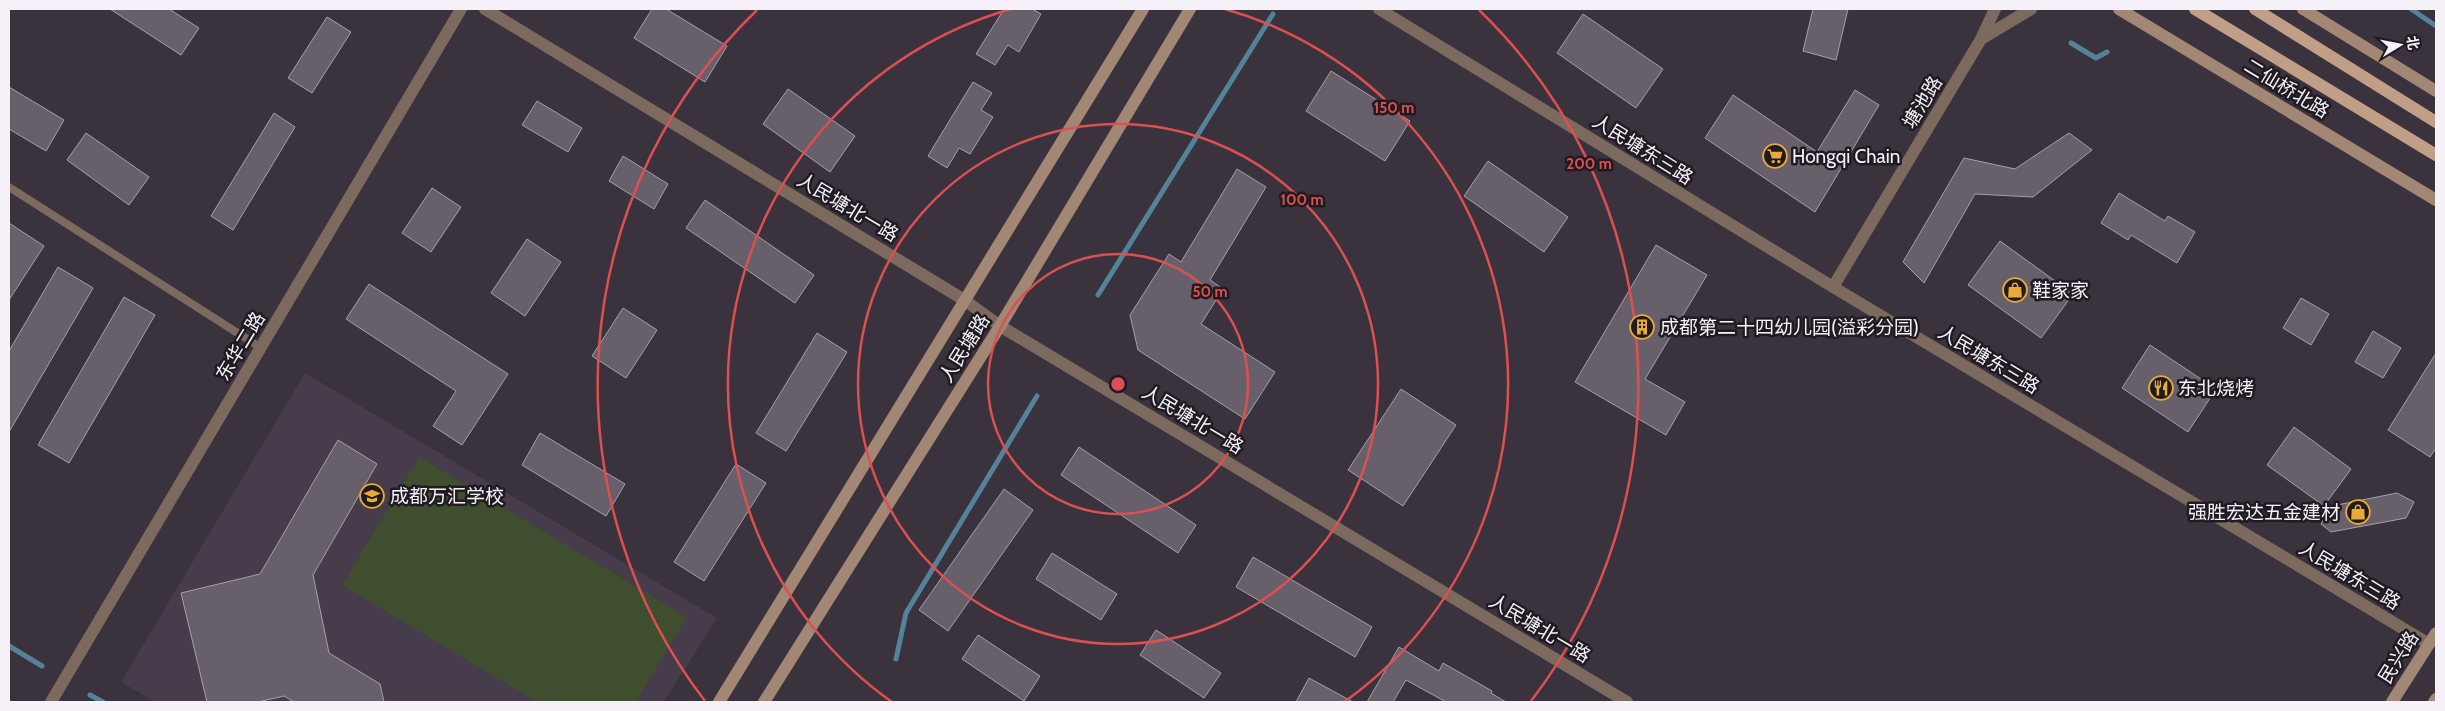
<svg xmlns="http://www.w3.org/2000/svg" width="2445" height="711" font-family="Cabin,'Noto Sans SC',sans-serif">
	<rect width="100%" height="100%" fill="#3a323c"/>
	<!-- built -->
	<path fill="#473c4b" d="M 305,373 L 717,618 L 664,702 L 155,702 L 121,682 Z"/>
	<!-- green -->
	<path fill="#3e4e2f" d="M 419,457 L 687,617 L 636,702 L 537,702 L 342,585 Z"/>
	<g fill="none" stroke-linecap="round" stroke-linejoin="round">
		<!-- stream -->
		<path stroke="#53839a" stroke-width="5" d="M 2411,9 L 2436,26
			M 2071,43 L 2096,58 L 2107,52
			M 1098,295 L 1273,14
			M 9,646 L 42,666
			M 896,659 L 906,613 L 1037,396
			M 90,695 L 103,702"/>
	</g>
	<!-- building -->
	<path fill="#675f6a" stroke="#a89fab" d="M 110,9 L 169,9 L 199,28 L 181,55 Z
		M 652,9 L 666,9 L 727,46 L 705,82 L 634,38 Z
		M 1004,9 L 1032,9 L 1041,14 L 1019,52 L 1008,45 L 995,65 L 976,54 Z
		M 1813,9 L 1848,9 L 1836,60 L 1803,51 Z
		M 1583,14 L 1663,69 L 1636,108 L 1557,53 Z
		M 327,17 L 351,32 L 312,93 L 288,78 Z
		M 1331,71 L 1410,121 L 1385,161 L 1306,111 Z
		M 973,82 L 992,93 L 981,110 L 993,117 L 970,154 L 959,148 L 947,168 L 928,156 Z
		M 9,87 L 64,120 L 46,151 L 9,129 Z
		M 788,89 L 855,136 L 830,172 L 763,124 Z
		M 1855,90 L 1879,105 L 1815,212 L 1705,138 L 1733,95 L 1817,152 Z
		M 537,101 L 582,128 L 568,152 L 522,125 Z
		M 274,113 L 295,127 L 233,230 L 211,216 Z
		M 86,133 L 149,177 L 129,205 L 67,160 Z
		M 2069,133 L 2092,150 L 2033,197 L 1975,194 L 1924,283 L 1903,262 L 1964,158 L 2015,169 Z
		M 623,156 L 668,184 L 654,209 L 609,181 Z
		M 1488,161 L 1568,217 L 1544,252 L 1464,196 Z
		M 1237,169 L 1266,187 L 1210,280 L 1223,289 L 1201,324 L 1275,372 L 1245,419 L 1138,350 L 1130,315 L 1169,254 L 1181,262 Z
		M 432,188 L 461,207 L 431,252 L 402,233 Z
		M 2119,193 L 2165,221 L 2168,216 L 2195,232 L 2177,263 L 2131,235 L 2128,240 L 2101,223 Z
		M 705,200 L 814,275 L 795,303 L 686,228 Z
		M 9,223 L 44,246 L 9,300 Z
		M 527,239 L 561,262 L 525,316 L 491,293 Z
		M 2000,241 L 2073,294 L 2041,338 L 1968,285 Z
		M 1656,245 L 1707,275 L 1645,379 L 1685,402 L 1666,435 L 1575,382 Z
		M 58,267 L 93,288 L 9,432 L 9,351 Z
		M 369,284 L 508,374 L 462,445 L 433,426 L 456,391 L 346,319 Z
		M 124,297 L 155,315 L 69,463 L 38,445 Z
		M 2301,298 L 2329,314 L 2311,345 L 2283,328 Z
		M 623,308 L 657,330 L 626,378 L 592,356 Z
		M 2373,331 L 2401,348 L 2383,378 L 2355,362 Z
		M 817,333 L 847,352 L 786,451 L 756,433 Z
		M 2150,345 L 2216,389 L 2188,432 L 2122,388 Z
		M 2436,353 L 2436,448 L 2430,457 L 2388,430 Z
		M 1401,389 L 1456,425 L 1403,506 L 1348,470 Z
		M 2294,427 L 2351,469 L 2324,506 L 2267,465 Z
		M 540,433 L 625,484 L 606,516 L 522,465 Z
		M 338,440 L 377,464 L 313,575 L 329,653 L 380,684 L 384,702 L 294,702 L 284,696 L 258,702 L 207,702 L 181,593 L 260,574 Z
		M 1079,447 L 1196,525 L 1178,553 L 1061,475 Z
		M 736,464 L 766,483 L 704,581 L 674,562 Z
		M 1004,489 L 1033,510 L 948,631 L 919,610 Z
		M 2397,493 L 2414,502 L 2406,518 L 2331,532 L 2321,524 L 2332,506 Z
		M 1052,553 L 1117,594 L 1101,620 L 1036,579 Z
		M 1253,557 L 1372,627 L 1355,657 L 1236,587 Z
		M 1156,630 L 1221,673 L 1204,698 L 1140,655 Z
		M 978,635 L 1040,676 L 1024,701 L 962,659 Z
		M 1399,647 L 1439,671 L 1443,663 L 1492,691 L 1491,693 L 1506,702 L 1446,702 L 1406,680 L 1393,702 L 1367,702 Z
		M 1309,678 L 1353,702 L 1296,702 Z"/>
	<g fill="none" stroke-linecap="round" stroke-linejoin="round">
		<!-- service -->
		<path stroke="#7c6a5f" stroke-width="8" d="M 9,187 L 261,348"/>
		<!-- minor -->
		<path stroke="#7c6a5f" stroke-width="12" d="M 485,9 L 966,301 L 1000,326 L 1627,702
			M 1379,9 L 1833,287 L 2429,644
			M 1995,9 L 1981,39 L 2031,9
			M 1833,287 L 1981,39
			M 51,702 L 461,9"/>
		<!-- secondary -->
		<path stroke="#a38775" stroke-width="12" d="M 2119,9 L 2436,200
			M 2303,9 L 2436,91
			M 719,702 L 1143,9
			M 764,702 L 1000,326 L 1190,9
			M 2392,702 L 2436,633
			M 2434,702 L 2436,699"/>
		<!-- primary -->
		<path stroke="#c19e86" stroke-width="12" d="M 2195,9 L 2436,155
			M 2255,9 L 2436,122"/>
	</g>
	<!-- distance rings -->
	<g fill="none" stroke="#dc5052" stroke-width="2.5">
		<circle cx="1118" cy="384" r="130"/>
		<circle cx="1118" cy="384" r="260"/>
		<path d="M892 702A390 390 0 0 1 1011 9M1225 9A390 390 0 0 1 1344 702"/>
		<path d="M705 701A520 520 0 0 1 757 10M1479 10A520 520 0 0 1 1531 701"/>
	</g>
	<!-- icons -->
	<defs>
		<g id="supermarket-ring" transform="scale(1.25)"><circle r="9.5" fill="#1f1b20" stroke="#e8ab37" stroke-width="1.5"/><path d="M-6-5.5h2.5l.6 2H6L4.5 2H-2.5L-4.4-4H-6ZM-1.5 3.2a1.3 1.3 0 1 0 .1 0ZM3 3.2a1.3 1.3 0 1 0 .1 0Z" fill="#e8ab37"/></g>
		<g id="shop-ring" transform="scale(1.25)"><circle r="9.5" fill="#1f1b20" stroke="#e8ab37" stroke-width="1.5"/><path d="M-5-2.5h2.3a2.7 3.5 0 0 1 5.4 0H5L5.5 6h-11ZM-1.5-2.5h3a1.5 2.3 0 0 0-3 0Z" fill="#e8ab37"/></g>
		<g id="building-ring" transform="scale(1.25)"><circle r="9.5" fill="#1f1b20" stroke="#e8ab37" stroke-width="1.5"/><path d="M-4-6H4V6H1V3H-1V6H-4ZM-2.5-4.3h1.7v1.8h-1.7ZM.8-4.3h1.7v1.8H.8ZM-2.5-1h1.7V.8h-1.7ZM.8-1h1.7V.8H.8Z" fill="#e8ab37"/></g>
		<g id="restaurant-ring" transform="scale(1.25)"><circle r="9.5" fill="#1f1b20" stroke="#e8ab37" stroke-width="1.5"/><path d="M-5-6h1v4h1v-4h1v4h1v-4h1v5L-1.5 .5V6h-2V.5L-5-1ZM5-6V6H3V1.5H1.5Q1.5-4 5-6Z" fill="#e8ab37"/></g>
		<g id="school-ring" transform="scale(1.25)"><circle r="9.5" fill="#1f1b20" stroke="#e8ab37" stroke-width="1.5"/><path d="M0-5L7-2L0 1L-7-2ZM-4 1L0 2.5L4 1V4Q0 6-4 4Z" fill="#e8ab37"/></g>
	</defs>
	<g fill-rule="evenodd">
		<use href="#supermarket-ring" x="1775" y="156"/>
		<use href="#shop-ring" x="2015" y="290"/>
		<use href="#building-ring" x="1642" y="327"/>
		<use href="#restaurant-ring" x="2161" y="388"/>
		<use href="#school-ring" x="372" y="496"/>
		<use href="#shop-ring" x="2358" y="512"/>
	</g>
	<g text-anchor="middle" stroke-width="5" stroke-linejoin="round" paint-order="stroke">
		<!-- street labels -->
		<g font-size="19" fill="#f6f1f8" stroke="#1f1b20">
			<text transform="translate(2287 88) rotate(31)" y="7">二仙桥北路</text>
			<text transform="translate(1922 102) rotate(-59)" y="7">塘池路</text>
			<text transform="translate(1643 149) rotate(32)" y="7">人民塘东三路</text>
			<text transform="translate(848 207) rotate(31)" y="7">人民塘北一路</text>
			<text transform="translate(240 346) rotate(-59)" y="7">东华二路</text>
			<text transform="translate(964 348) rotate(-58)" y="7">人民塘路</text>
			<text transform="translate(1989 359) rotate(31)" y="7">人民塘东三路</text>
			<text transform="translate(1193 419) rotate(31)" y="7">人民塘北一路</text>
			<text transform="translate(2350 575) rotate(31)" y="7">人民塘东三路</text>
			<text transform="translate(1540 628) rotate(31)" y="7">人民塘北一路</text>
			<text transform="translate(2398 657) rotate(-58)" y="7">民兴路</text>
		</g>
		<!-- poi labels -->
		<g font-size="19" fill="#f6f1f8" stroke="#1f1b20" text-anchor="start">
			<text x="1792" y="163">Hongqi Chain</text>
			<text x="2032" y="297">鞋家家</text>
			<text x="1660" y="334">成都第二十四幼儿园(溢彩分园)</text>
			<text x="2178" y="395">东北烧烤</text>
			<text x="390" y="503">成都万汇学校</text>
			<text x="2340" y="519" text-anchor="end">强胜宏达五金建材</text>
		</g>
	</g>
	<circle cx="1118" cy="384" r="8" fill="#dc5052" stroke="#1f1b20" stroke-width="2.5"/>
	<g font-size="15" text-anchor="middle" font-weight="bold" fill="#dc5052" stroke="#1f1b20" stroke-width="5" stroke-linejoin="round" paint-order="stroke">
		<text x="1394" y="113">150 m</text>
		<text x="1589" y="169">200 m</text>
		<text x="1302" y="205">100 m</text>
		<text x="1210" y="297">50 m</text>
	</g>
	<!-- border -->
	<rect width="2445" height="711" fill="none" stroke="#f6f1f8" stroke-width="20"/>
	<!-- north arrow -->
	<g transform="translate(2400 45) rotate(80)" stroke="#1f1b20" stroke-width="4" paint-order="stroke">
	<path d="M0-4L9 19L0 12L-9 19Z" fill="#f6f1f8"/>
	<text y="-8" font-size="14" font-weight="bold" text-anchor="middle" fill="#f6f1f8">北</text>
	</g>
</svg>
